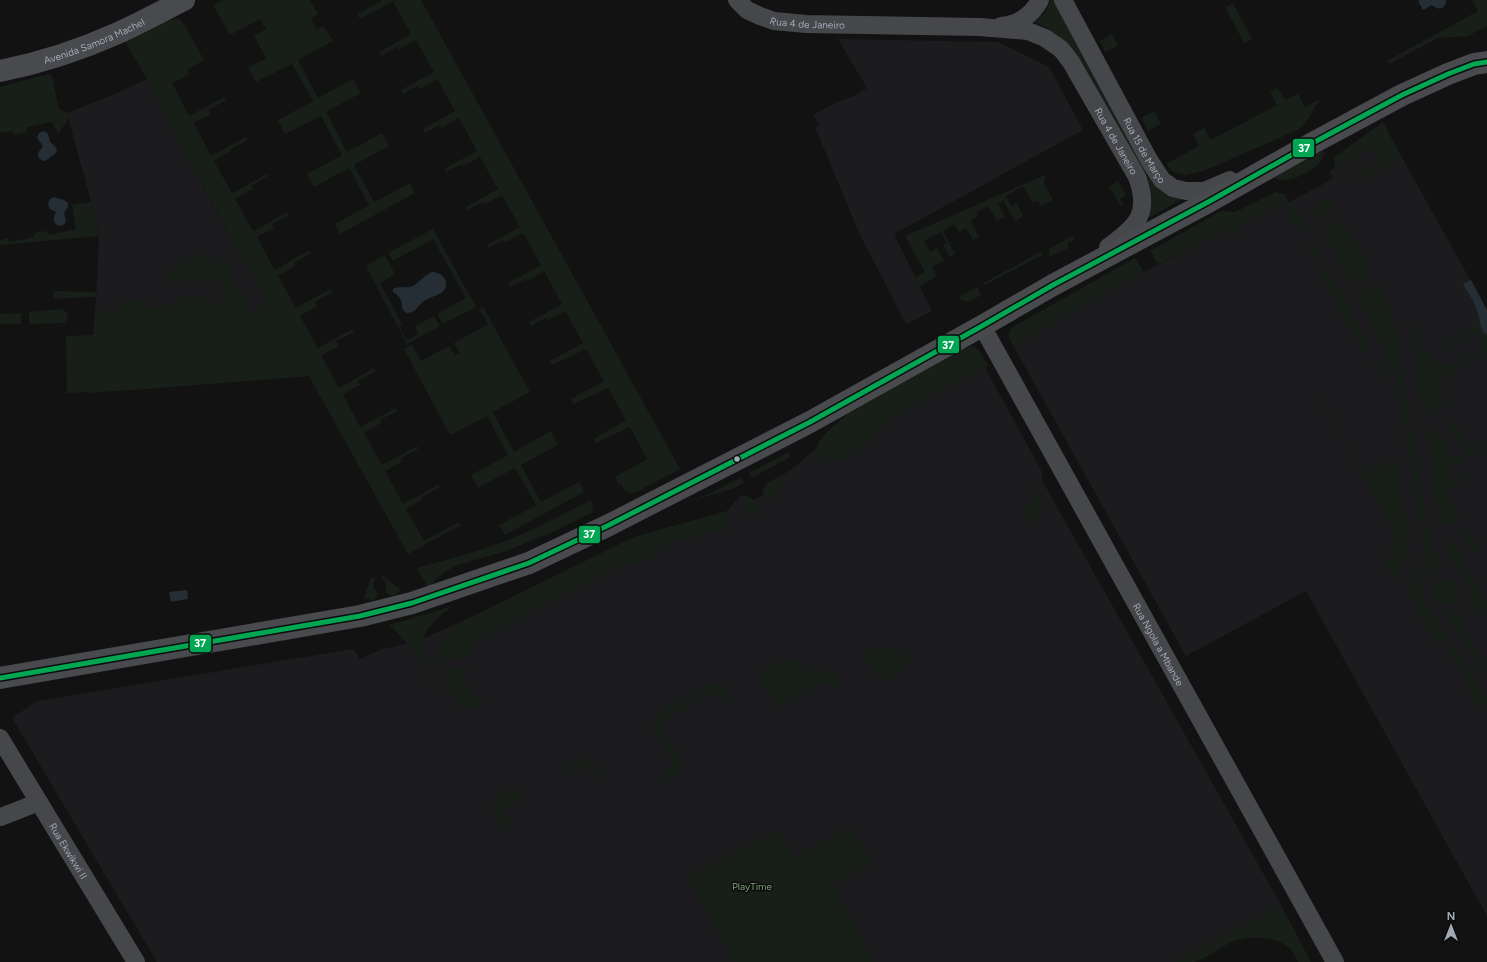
<svg xmlns="http://www.w3.org/2000/svg" width="1487" height="962" font-family="Figtree,sans-serif">
	<rect width="100%" height="100%" fill="#121212"/>
	<!-- built -->
	<path fill="#1c1c1e" d="M 838,39 L 998,42 L 1049,67 L 1083,130 L 894,234 L 932,311 L 906,324 L 859,233 L 815,127 L 820,125 L 813,115 L 839,101 L 852,97 L 867,88 Z
		M 147,79 L 178,141 L 217,213 L 309,376 L 89,393 L 97,282 L 99,236 L 93,209 L 67,113 L 113,95 Z
		M 1390,136 L 1487,310 L 1487,916 L 1306,591 L 1186,656 L 1013,345 L 1144,272 L 1227,228 L 1285,196 L 1289,202 L 1327,182 L 1333,178 L 1330,171 Z
		M 976,351 L 1041,470 L 1043,482 L 1053,500 L 1281,905 L 1175,962 L 157,962 L 12,718 L 37,701 L 353,649 L 360,659 L 382,649 L 415,642 L 459,623 L 634,537 L 727,511 L 741,495 L 750,497 L 754,500 L 763,495 L 763,489 L 766,485 L 789,471 L 816,449 L 820,440 Z"/>
	<!-- green -->
	<path fill="#181f18" d="M 222,0 L 310,0 L 318,14 L 311,18 L 317,29 L 324,26 L 333,41 L 298,60 L 318,98 L 353,79 L 361,93 L 326,112 L 347,152 L 382,133 L 389,146 L 354,165 L 374,202 L 410,183 L 415,193 L 340,234 L 335,224 L 369,205 L 349,168 L 314,187 L 307,174 L 342,155 L 321,116 L 285,134 L 278,120 L 313,101 L 292,64 L 256,82 L 248,68 L 266,58 L 254,36 L 266,29 L 260,19 L 230,35 L 213,5 Z
		M 383,0 L 421,0 L 680,469 L 635,493 C 627,493 625,491 621,484 L 619,485 L 615,477 L 647,459 L 630,427 L 596,443 L 593,439 L 626,420 L 608,388 L 574,404 L 571,399 L 604,381 L 586,349 L 552,365 L 550,361 L 583,343 L 565,311 L 548,320 L 546,318 L 531,326 L 529,322 L 562,304 L 544,271 L 527,281 L 526,279 L 510,287 L 508,283 L 541,265 L 523,233 L 506,242 L 504,240 L 489,248 L 487,245 L 520,227 L 502,195 L 485,204 L 483,202 L 468,210 L 466,207 L 498,189 L 480,157 L 463,166 L 462,164 L 446,172 L 444,169 L 477,151 L 459,118 L 442,128 L 440,125 L 425,133 L 423,129 L 455,111 L 437,79 L 420,89 L 418,86 L 403,94 L 401,90 L 434,72 L 416,40 L 399,49 L 397,47 L 381,56 L 379,52 L 411,34 L 393,1 L 360,19 L 357,14 Z
		M 1051,0 L 1055,0 L 1182,199 L 1149,218 L 1150,201 L 1069,44 L 1047,28 L 1035,22 L 1045,13 Z
		M 1472,0 L 1487,0 L 1487,26 L 1468,36 L 1438,38 L 1389,64 L 1387,61 L 1478,11 Z
		M 1233,3 L 1252,39 L 1244,43 L 1225,7 Z
		M 177,19 L 181,20 L 184,24 L 204,60 L 187,70 L 190,74 L 172,83 L 189,116 L 224,97 L 226,100 L 209,110 L 211,114 L 194,123 L 211,156 L 246,137 L 248,140 L 231,149 L 231,151 L 214,161 L 232,193 L 267,174 L 268,176 L 251,186 L 253,189 L 235,199 L 253,231 L 288,212 L 289,215 L 272,224 L 274,228 L 257,237 L 275,270 L 309,250 L 311,253 L 294,263 L 295,266 L 278,276 L 296,308 L 330,289 L 333,292 L 315,302 L 317,306 L 300,316 L 318,348 L 352,329 L 354,332 L 336,341 L 339,346 L 321,355 L 339,388 L 374,368 L 376,371 L 358,381 L 360,385 L 343,394 L 360,427 L 396,408 L 397,411 L 380,420 L 381,423 L 364,433 L 382,465 L 415,447 L 417,446 L 418,449 L 401,458 L 402,462 L 385,471 L 403,504 L 438,485 L 440,487 L 422,497 L 423,499 L 406,509 L 424,541 L 459,522 L 461,525 L 408,554 L 309,376 L 134,390 L 67,393 L 66,336 L 93,335 L 95,312 L 119,310 L 119,303 L 146,301 L 146,308 L 178,305 L 178,298 L 206,297 L 207,304 L 224,302 L 222,279 L 165,283 L 164,274 L 197,254 L 207,258 L 212,255 L 216,261 L 223,261 L 226,259 L 230,266 L 227,268 L 252,313 L 268,305 L 178,141 L 147,79 L 125,42 L 166,20 Z
		M 1112,34 L 1118,46 L 1105,52 L 1100,41 Z
		M 49,74 L 52,76 L 59,109 L 67,113 L 69,118 L 58,134 L 52,122 L 27,127 L 27,132 L 14,135 L 13,131 L 0,133 L 0,87 Z
		M 1278,88 L 1285,100 L 1298,94 L 1305,107 L 1320,99 L 1306,122 L 1298,130 L 1203,171 L 1185,175 L 1174,172 L 1169,168 L 1166,164 L 1199,146 L 1193,134 L 1204,128 L 1211,140 L 1277,105 L 1270,92 Z
		M 1154,111 L 1161,124 L 1148,131 L 1141,118 Z
		M 1383,122 L 1401,156 L 1358,181 L 1354,174 L 1379,160 L 1372,147 L 1335,168 L 1334,159 L 1337,155 Z
		M 1321,151 L 1325,152 C 1324,155 1322,160 1319,163 C 1312,172 1282,188 1273,176 Z
		M 1045,175 L 1044,184 L 1053,200 L 1041,206 L 1038,200 L 1033,203 L 1023,186 L 1006,196 L 1011,206 L 1017,203 L 1023,216 L 1015,221 L 1003,200 L 998,204 L 1005,217 L 997,221 L 988,206 L 976,212 L 978,216 L 971,221 L 979,237 L 973,240 L 966,228 L 959,232 L 954,224 L 943,231 L 955,254 L 950,257 L 943,245 L 947,243 L 941,232 L 924,241 L 930,252 L 937,248 L 944,260 L 932,267 L 937,276 L 920,286 L 915,277 L 925,272 L 905,236 Z
		M 1118,181 L 1126,195 L 1120,199 L 1123,205 L 1121,206 L 1109,187 Z
		M 1276,192 L 1287,195 L 1285,196 L 1292,208 L 1296,207 L 1307,225 L 1300,230 L 1295,227 L 1281,203 L 1235,228 L 1239,235 L 1233,238 L 1227,228 L 1158,264 L 1150,251 L 1221,211 L 1235,212 Z
		M 1326,199 L 1332,202 L 1334,208 L 1321,219 L 1316,213 L 1314,207 L 1320,200 Z
		M 91,202 L 99,236 L 0,245 L 0,240 L 8,238 L 9,242 L 34,237 L 34,233 L 47,231 L 49,235 L 76,229 L 72,205 Z
		M 1338,221 L 1342,222 L 1347,227 L 1371,270 C 1371,283 1359,288 1350,280 L 1326,237 C 1324,228 1329,222 1338,221 Z
		M 433,229 L 476,307 L 443,324 L 437,314 L 466,298 L 433,239 L 393,261 L 388,253 Z
		M 1072,236 L 1074,240 L 1068,243 L 1068,248 L 1049,257 L 1049,249 Z
		M 1312,238 L 1323,257 L 1315,261 C 1311,254 1308,246 1312,238 Z
		M 1042,251 L 1042,255 L 985,285 L 982,284 Z
		M 385,255 L 395,274 L 380,283 L 402,324 L 399,326 L 407,340 L 418,334 L 415,326 L 434,316 L 440,326 L 407,344 L 366,266 Z
		M 1135,258 L 1144,272 L 1013,345 L 1008,336 L 1011,328 Z
		M 1327,267 L 1371,348 L 1363,352 L 1319,271 Z
		M 1377,280 L 1388,301 L 1395,326 L 1428,530 L 1431,543 L 1442,571 L 1429,576 L 1396,377 L 1384,348 L 1356,293 C 1367,292 1373,291 1377,280 Z
		M 977,287 L 981,295 L 969,302 L 961,300 L 959,297 Z
		M 53,291 L 96,292 L 96,297 L 53,299 Z
		M 483,307 L 530,392 L 493,412 L 514,452 L 551,431 L 558,445 L 521,465 L 541,502 L 579,482 L 584,492 L 505,535 L 499,525 L 536,505 L 515,468 L 478,488 L 471,475 L 508,455 L 487,416 L 450,435 L 404,349 L 412,345 L 421,361 L 449,346 L 455,356 L 460,353 L 454,343 L 488,324 L 479,309 Z
		M 61,309 L 65,311 L 68,315 L 67,319 L 64,323 L 29,324 L 29,312 Z
		M 21,313 L 21,324 L 0,324 L 0,314 Z
		M 1409,316 L 1419,335 L 1417,341 L 1425,357 L 1428,351 C 1431,356 1432,362 1437,364 C 1447,370 1474,351 1484,346 L 1476,333 L 1442,352 L 1439,347 L 1473,328 L 1473,326 L 1480,322 L 1480,325 L 1486,335 L 1487,334 L 1487,353 L 1442,377 L 1446,385 L 1437,390 L 1443,401 L 1448,399 L 1450,402 L 1424,414 L 1422,411 Z
		M 973,346 C 981,350 984,359 988,366 L 900,413 L 884,425 L 862,450 L 843,460 L 825,463 L 818,457 L 816,453 L 820,440 L 828,431 L 848,414 L 963,349 Z
		M 1381,359 L 1388,379 L 1384,380 L 1379,374 L 1372,364 Z
		M 1321,396 L 1361,466 L 1366,464 L 1370,471 L 1396,459 L 1409,540 L 1398,584 L 1385,560 L 1392,556 L 1386,547 L 1398,540 L 1319,397 Z
		M 1451,418 L 1469,450 L 1487,440 L 1487,447 L 1446,470 L 1452,480 L 1466,471 L 1469,477 L 1445,490 L 1460,517 L 1447,524 L 1442,524 L 1439,521 L 1427,432 L 1436,427 L 1453,458 L 1464,452 L 1447,421 Z
		M 789,452 L 790,457 L 752,478 L 749,473 Z
		M 789,471 L 777,497 L 767,502 C 757,483 775,480 789,471 Z
		M 741,477 L 744,483 L 732,489 L 691,501 L 715,491 Z
		M 1043,482 C 1043,498 1043,514 1035,528 L 1023,506 L 1040,495 L 1036,486 Z
		M 741,495 C 753,498 754,500 759,511 L 749,517 L 748,510 Z
		M 591,500 L 593,508 L 591,513 L 553,532 L 506,551 L 455,566 L 445,572 L 435,580 L 429,589 L 416,568 C 449,559 482,551 513,538 C 540,527 565,513 591,500 Z
		M 728,511 L 732,521 L 730,525 L 724,529 L 713,533 L 682,539 L 631,567 L 627,561 L 472,644 L 475,651 C 473,652 470,654 467,656 C 455,660 448,654 440,670 C 431,651 445,635 459,623 L 634,537 Z
		M 1471,528 L 1475,528 L 1469,532 L 1477,547 L 1482,545 L 1484,549 L 1480,552 L 1474,552 L 1463,534 L 1465,530 Z
		M 1447,540 L 1454,543 L 1487,604 L 1487,606 L 1472,615 C 1469,604 1471,594 1468,583 C 1465,570 1452,560 1444,549 L 1444,543 Z
		M 1414,550 L 1421,579 L 1421,594 L 1423,602 L 1435,615 L 1447,637 L 1436,643 L 1409,596 L 1415,569 Z
		M 384,576 L 401,590 L 393,596 L 386,593 L 386,583 L 381,577 Z
		M 371,578 L 375,578 L 373,586 L 378,594 L 374,600 L 364,599 Z
		M1431 593a13 13 0 1 1 26 0a13 13 0 1 1-26 0Z
		M 453,606 C 411,636 420,649 435,691 L 433,692 C 422,664 412,645 389,625 Z
		M 1458,607 L 1462,625 L 1469,639 L 1487,670 L 1487,680 C 1472,658 1461,634 1445,614 L 1452,612 Z
		M 1452,644 L 1466,669 L 1487,699 L 1487,709 L 1474,703 L 1468,694 L 1472,692 L 1447,647 Z
		M 883,647 L 904,652 L 911,664 L 881,681 L 873,666 L 869,668 L 861,655 L 873,648 Z
		M 787,659 C 796,659 799,662 807,667 C 815,672 824,671 833,669 L 840,683 L 832,688 L 828,680 L 777,708 L 757,673 L 777,662 Z
		M 457,666 L 465,667 L 469,670 L 462,674 L 474,698 L 482,694 C 481,706 472,712 461,707 C 454,695 434,673 457,666 Z
		M 714,682 C 726,684 728,692 733,702 L 728,705 L 723,696 L 710,693 L 667,716 L 664,731 L 686,770 L 664,782 L 660,775 L 674,766 L 653,729 C 653,722 655,717 659,711 Z
		M 587,758 C 597,761 601,767 606,776 L 601,779 L 592,762 L 569,774 L 565,766 L 580,759 Z
		M 511,788 L 515,793 L 520,790 L 525,799 L 503,811 L 512,827 L 502,832 C 490,808 485,802 511,788 Z
		M 852,827 L 872,863 L 833,885 L 875,962 L 734,962 L 688,878 L 777,830 L 792,859 Z
		M 1281,905 L 1311,962 L 1298,962 C 1295,957 1293,950 1288,947 C 1273,935 1246,936 1229,943 C 1220,948 1203,960 1194,962 C 1188,962 1181,962 1175,962 Z"/>
	<!-- water -->
	<path fill="#242e34" d="M 1420,0 L 1446,0 C 1446,9 1438,11 1432,5 L 1423,10 L 1418,1 Z
		M 44,131 L 48,134 L 50,142 L 55,146 L 57,150 L 55,154 L 45,161 C 40,161 38,158 38,153 L 43,146 L 37,138 L 39,133 Z
		M 53,197 L 64,200 L 68,203 L 68,207 L 64,213 C 71,230 52,228 54,218 C 54,216 55,214 56,212 L 50,209 L 48,205 L 49,200 Z
		M 432,272 C 437,272 442,274 445,279 C 451,295 432,295 424,301 C 417,306 416,313 407,313 C 400,309 403,306 401,300 C 399,296 396,294 393,292 L 393,289 C 399,286 406,288 413,286 C 420,282 424,275 432,272 Z
		M 1471,280 L 1487,310 L 1487,334 L 1486,335 C 1478,327 1481,319 1477,310 C 1474,301 1468,293 1463,284 Z
		M 187,590 L 188,599 L 171,602 L 169,592 Z"/>
	<g fill="none" stroke-linecap="round" stroke-linejoin="round">
		<!-- minor -->
		<g stroke="#46474b" stroke-width="18">
			<path id="s1" d="M 737,0 L 747,10 L 760,16 L 774,21 L 806,24 L 980,27 L 1028,31 L 1045,38 L 1061,49 L 1071,62 L 1137,177 C 1151,214 1136,227 1108,247"/>
			<path id="s2" d="M 1063,0 L 1149,160 L 1162,180 L 1173,188 L 1186,191 L 1204,191 L 1230,180"/>
			<path d="M 1001,26 C 1018,25 1033,14 1040,0"/>
			<path id="s3" d="M 982,326 C 1099,539 1218,750 1335,962"/>
			<path id="s4" d="M 0,738 L 136,962"/>
			<path d="M 1,817 L 39,802"/>
		</g>
		<!-- major -->
		<g stroke="#484a4d" stroke-width="22">
			<path id="s5" d="M 0,71 C 40,63 80,50 118,33 C 140,23 162,11 184,0"/>
			<path d="M 0,678 L 360,616 L 412,603 L 529,563 L 609,525 L 810,422 L 982,326 L 1053,285 L 1210,201 L 1309,145 L 1402,95 L 1448,74 L 1474,64 L 1487,62"/>
		</g>
		<!-- bus-1 casing -->
		<g stroke="#0c0c0e" stroke-width="8">
			<path id="bus-1" d="M 0,678 L 360,616 L 412,603 L 529,563 L 609,525 L 810,422 L 982,326 L 1053,285 L 1210,201 L 1309,145 L 1402,95 L 1448,74 L 1474,64 L 1487,62"/>
		</g>
		<!-- bus-1 -->
		<use href="#bus-1" stroke="#00a651" stroke-width="5"/>
	</g>
	<!-- markers -->
	<circle fill="#a1a9b5" stroke="#0c0c0e" stroke-width="1.5" cx="737" cy="459" r="3.5"/>
	<g text-anchor="middle" stroke-width="3" stroke-linejoin="round" paint-order="stroke">
		<!-- street labels -->
		<g font-size="10" fill="#a1a9b5" stroke="#0c0c0e">
			<text dy="4" stroke="none"><textPath href="#s1" startOffset="77">Rua 4 de Janeiro</textPath></text>
			<text dy="4" stroke="none"><textPath href="#s5" startOffset="99">Avenida Samora Machel</textPath></text>
			<text dy="4" stroke="none"><textPath href="#s1" startOffset="443">Rua 4 de Janeiro</textPath></text>
			<text dy="4" stroke="none"><textPath href="#s2" startOffset="171">Rua 15 de Março</textPath></text>
			<text dy="4" stroke="none"><textPath href="#s3" startOffset="364">Rua Ngola a Mbande</textPath></text>
			<text dy="4" stroke="none"><textPath href="#s4" startOffset="132">Rua Ekwikwi II</textPath></text>
		</g>
		<!-- park labels -->
		<g font-size="10" fill="#77a275" stroke="#0c0c0e">
			<text x="752" y="890">PlayTime</text>
		</g>
	</g>
	<g stroke="#0c0c0e" stroke-width="1.5">
		<rect x="1292" y="138" width="23" height="20" rx="4" fill="#00a651"/>
		<rect x="937" y="335" width="23" height="19" rx="4" fill="#00a651"/>
		<rect x="578" y="525" width="23" height="19" rx="4" fill="#00a651"/>
		<rect x="189" y="634" width="23" height="19" rx="4" fill="#00a651"/>
	</g>
	<g font-size="11" text-anchor="middle" font-weight="bold" fill="#fff">
		<text x="1304" y="152">37</text>
		<text x="948" y="349">37</text>
		<text x="589" y="538">37</text>
		<text x="200" y="647">37</text>
	</g>
	<!-- north arrow -->
	<g transform="translate(1451 926)" stroke="#0c0c0e" stroke-width="3" paint-order="stroke">
	<path d="M0-3L7 15L0 10L-7 15Z" fill="#a1a9b5"/>
	<text y="-6" font-size="11" font-weight="bold" text-anchor="middle" fill="#a1a9b5">N</text>
	</g>
</svg>
